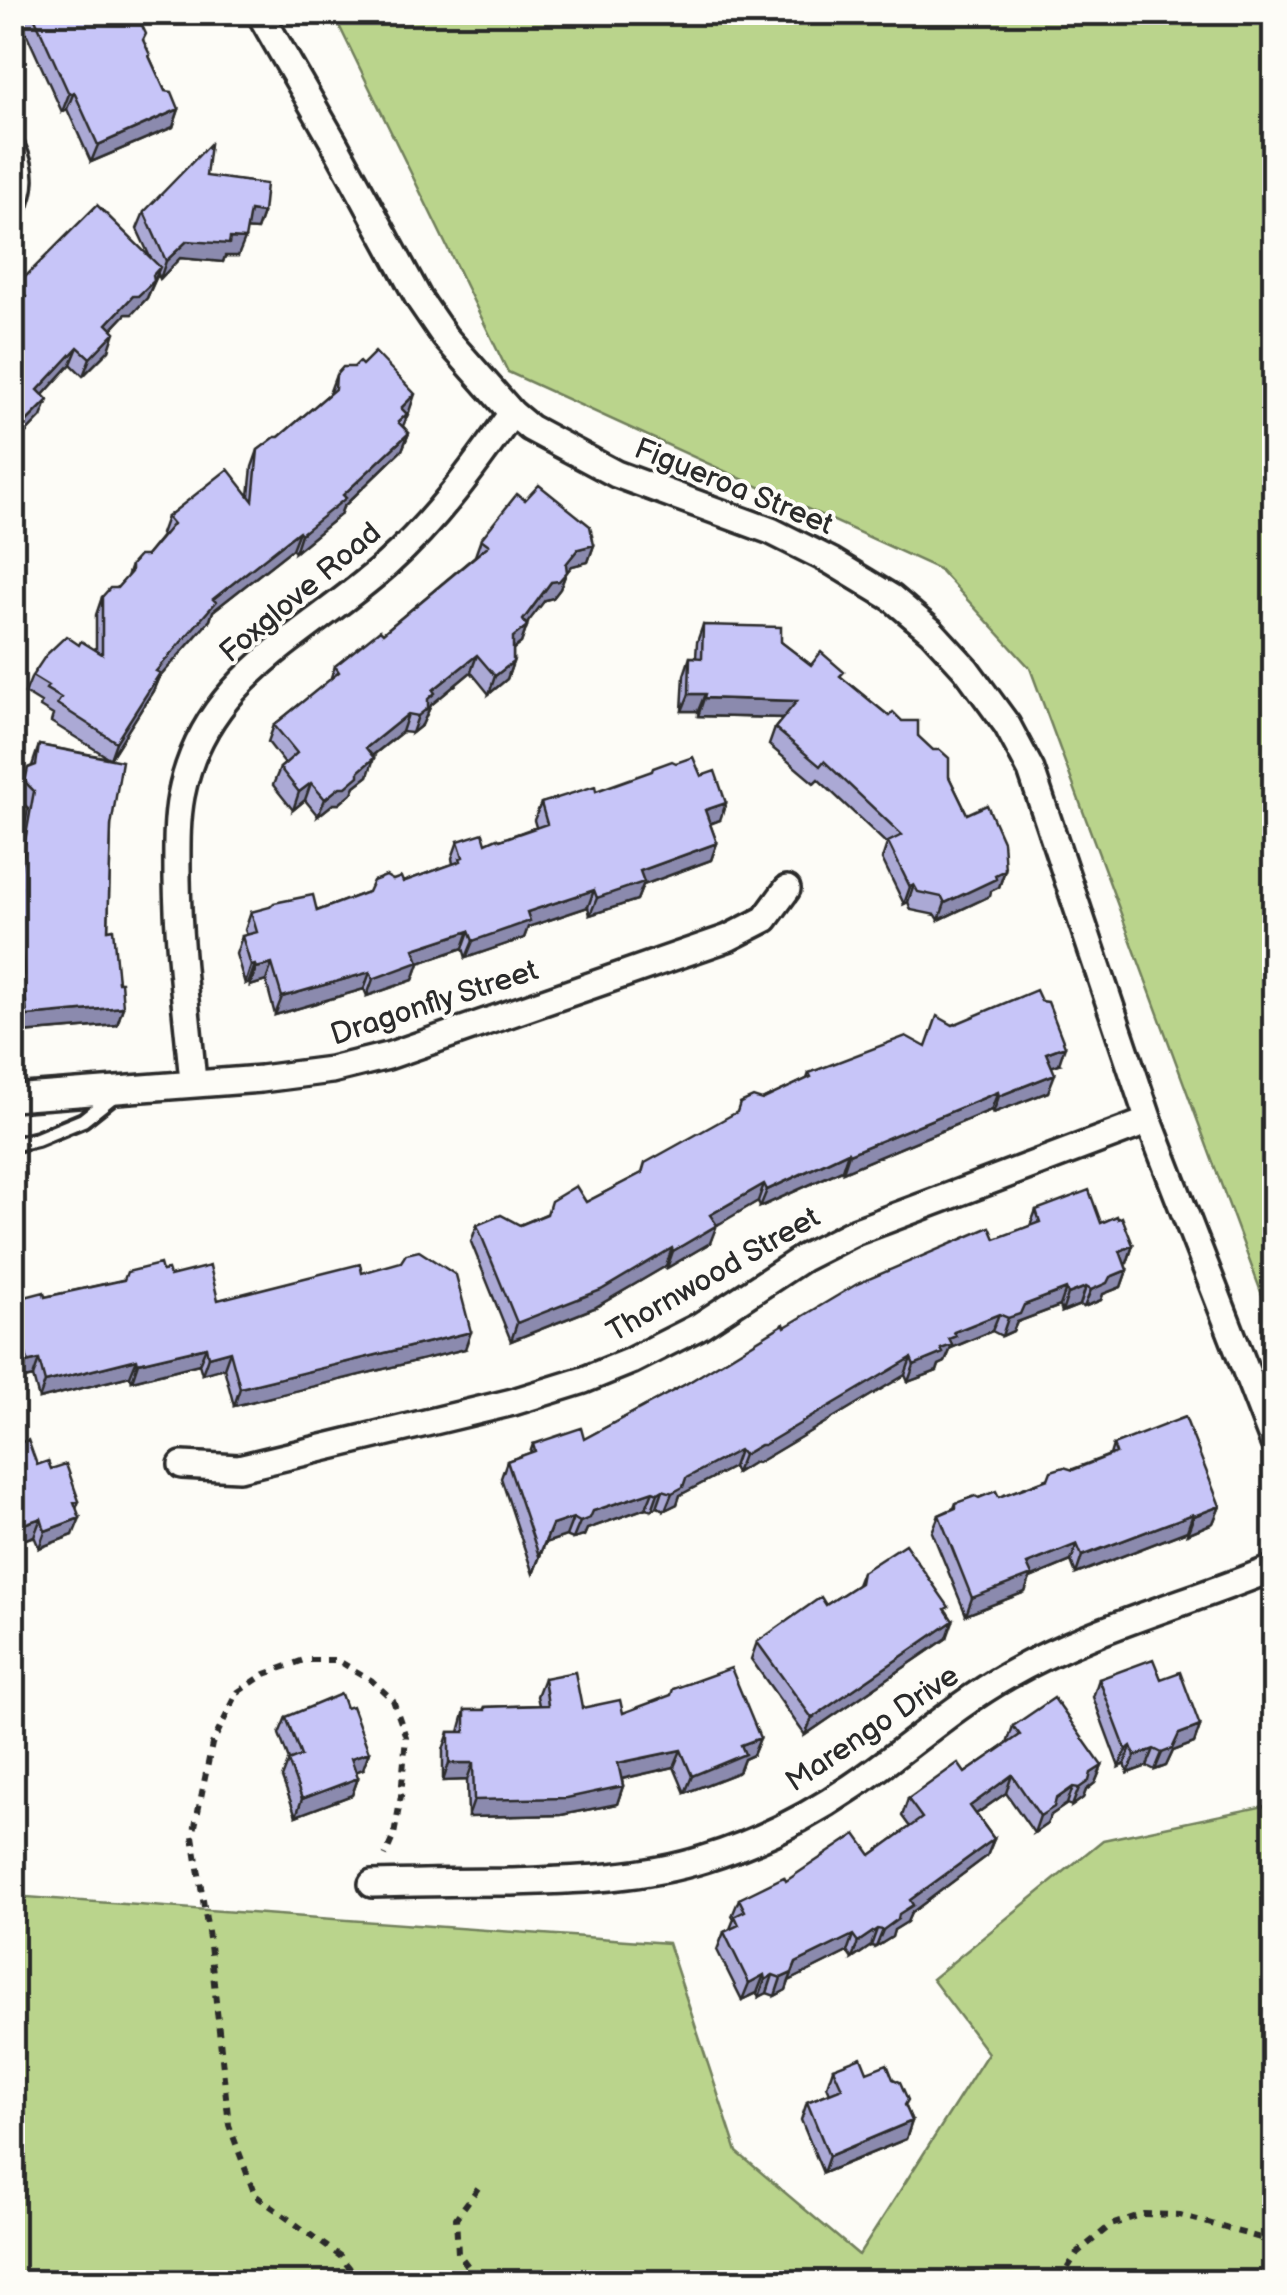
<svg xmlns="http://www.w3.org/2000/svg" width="1287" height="2295" font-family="'Balsamiq Sans',sans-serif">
	<rect width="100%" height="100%" fill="#fdfcf7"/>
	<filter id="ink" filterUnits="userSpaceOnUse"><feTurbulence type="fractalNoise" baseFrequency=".01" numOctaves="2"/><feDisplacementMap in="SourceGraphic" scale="20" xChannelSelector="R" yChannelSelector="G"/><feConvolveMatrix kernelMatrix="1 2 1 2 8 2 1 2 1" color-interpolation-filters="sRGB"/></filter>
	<g filter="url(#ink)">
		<!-- green -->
		<path fill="#bad48c" stroke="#72805c" stroke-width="2.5" d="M 333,13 L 1274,13 L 1274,1327 L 1030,668 L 939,569 L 508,372 Z
			M 1274,1804 L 1274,2282 L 13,2282 L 13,1896 L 668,1943 L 737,2152 L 859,2255 L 988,2053 L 932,1979 L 1103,1840 Z"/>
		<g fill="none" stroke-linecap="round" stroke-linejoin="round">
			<!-- service casing -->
			<g stroke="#2b2b2b" stroke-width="20">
				<path id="service" d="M 12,1145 L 37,1139 L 83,1120 L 117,1093"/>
			</g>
			<!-- minor casing -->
			<g stroke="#2b2b2b" stroke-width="32">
				<path id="minor" d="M 259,12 L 333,141 L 419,299 L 445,337 L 512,413 L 530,428 L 616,474 L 771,531 L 831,561 L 892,598 L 931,631 L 966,669 L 1007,725 L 1031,770 L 1149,1121 L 1274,1443
					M 12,149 C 23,171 22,188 12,210
					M 193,1082 C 187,1014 178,947 177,879 C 177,851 176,823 181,796 C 204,676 306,637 387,564 C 436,520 474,467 512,413
					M 12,1098 L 261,1079 L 331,1070 L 388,1056 L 728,938 L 765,919 L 787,889
					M 182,1465 L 239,1468 L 513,1402 L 584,1380 L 631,1361 L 698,1327 L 803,1258 L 854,1232 L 1149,1121
					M 372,1884 C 417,1883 463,1882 508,1882 C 573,1880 641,1879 704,1859 C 756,1843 808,1817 853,1786 C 905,1751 952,1707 1007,1676 C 1091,1628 1186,1604 1274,1568"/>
			</g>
			<!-- path -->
			<path stroke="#2b2b2b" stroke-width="6" stroke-dasharray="8 8" stroke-linecap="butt" d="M 478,2188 L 456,2218 L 458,2253 L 480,2282
				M 361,2282 L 340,2256 L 255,2195 L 229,2125 L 210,1945 L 193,1836 L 212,1744 L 238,1692 L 265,1674 L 304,1660 L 337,1660 L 371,1680 L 393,1700 L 406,1737 L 401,1796 L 394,1835 L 385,1856
				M 1059,2282 L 1077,2253 L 1111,2225 L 1143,2214 L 1180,2215 L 1274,2242"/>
			<!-- service -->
			<use href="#service" stroke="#fdfcf7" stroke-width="12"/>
			<!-- minor -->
			<use href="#minor" stroke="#fdfcf7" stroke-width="25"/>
		</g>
		<!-- wall -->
		<path fill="#aba9d5" stroke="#2b2b2b" stroke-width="2.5" d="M 12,12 L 132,12 L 150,58 L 165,91 L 179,109 L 173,127 L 91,162 L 67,109 L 62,112 L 23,26 L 17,29 L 12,21 Z
			M 206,176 L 263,213 L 257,230 L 246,229 L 238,256 L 225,256 L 223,262 L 180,258 L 160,279 L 158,274 L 147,298 L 132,314 L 126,314 L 112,329 L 109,350 L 83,376 L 71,364 L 43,395 L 41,417 L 15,444 L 12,442 L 12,319 L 16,311 L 12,308 L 12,293 L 15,287 L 150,257 L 137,229 L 144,212 Z
			M 336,375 L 409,412 L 403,426 L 409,433 L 402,450 L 343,507 L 340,515 L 295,552 L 292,549 L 213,611 L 210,620 L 158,679 L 153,691 L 110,758 L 111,826 L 108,930 L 123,1007 L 117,1025 L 21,1033 L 13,930 L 12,895 L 28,808 L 19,800 L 21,785 L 28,768 L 32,766 L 39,745 L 109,758 L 51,722 L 53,715 L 40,707 L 41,703 L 25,693 L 32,676 L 79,645 L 96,650 L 96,615 L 102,597 L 117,588 L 127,577 L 131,565 L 146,556 L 162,536 L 161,534 L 167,517 L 249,496 L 252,467 L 258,450 L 279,437 L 329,394 Z
			M 525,500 L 594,545 L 588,562 L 572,566 L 566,573 L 560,589 L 553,598 L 545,600 L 526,624 L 527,626 L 521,643 L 513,649 L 513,662 L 507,679 L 489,694 L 471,672 L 431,705 L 422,725 L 412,733 L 402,732 L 372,756 L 368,776 L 355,786 L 352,793 L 339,804 L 333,804 L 318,816 L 305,800 L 293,810 L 273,785 L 280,768 L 285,764 L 268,742 L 274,725 L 330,680 L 335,666 L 383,633 L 475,556 L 481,539 Z
			M 703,625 L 781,642 L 811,665 L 842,678 L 889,716 L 918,736 L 949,777 L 967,814 L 1005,870 L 999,887 L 991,891 L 990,896 L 939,920 L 936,915 L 911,910 L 908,902 L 904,904 L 882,859 L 887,844 L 818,779 L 814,783 L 769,745 L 775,728 L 783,718 L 698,716 L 698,711 L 682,711 L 684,675 L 690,657 L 696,657 L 697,642 Z
			M 701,776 L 720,820 L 710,824 L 717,843 L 711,860 L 643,885 L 637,900 L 590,915 L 588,907 L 528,927 L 524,938 L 466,958 L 463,948 L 419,963 L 413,980 L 367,996 L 364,989 L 275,1015 L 266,981 L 250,986 L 249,982 L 245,984 L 236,954 L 242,936 L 247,935 L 245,930 L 251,912 L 317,911 L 368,892 L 393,880 L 403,882 L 453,864 L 452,858 L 458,841 L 486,843 L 500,840 L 536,827 L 534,820 L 541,803 L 596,791 Z
			M 953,1025 L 1059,1064 L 1052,1066 L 1048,1092 L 993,1113 L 991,1110 L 843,1172 L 842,1170 L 760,1207 L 758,1201 L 716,1225 L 710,1243 L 667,1268 L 666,1266 L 594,1308 L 511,1341 L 471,1242 L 477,1225 L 520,1225 L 546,1214 L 586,1202 L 642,1173 L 762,1100 L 807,1079 L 809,1073 L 926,1047 Z
			M 1036,1210 L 1101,1223 L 1133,1245 L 1127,1263 L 1125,1264 L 1127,1270 L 1121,1287 L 1103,1294 L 1101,1300 L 1084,1307 L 1080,1305 L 1062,1312 L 1060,1306 L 1017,1322 L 1013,1331 L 1002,1336 L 992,1331 L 951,1348 L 945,1362 L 939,1365 L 937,1371 L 908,1382 L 905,1375 L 757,1463 L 754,1462 L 736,1473 L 733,1467 L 680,1495 L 677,1504 L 665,1510 L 657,1507 L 652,1510 L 646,1508 L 587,1529 L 584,1536 L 573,1539 L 566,1536 L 545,1543 L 533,1574 L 501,1478 L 507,1461 L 530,1453 L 533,1444 L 584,1439 L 686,1384 L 785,1327 L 1030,1226 Z
			M 162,1271 L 218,1300 L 362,1273 L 465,1349 L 234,1406 L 224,1368 L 202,1374 L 199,1364 L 132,1381 L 130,1376 L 39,1399 L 33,1377 L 12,1382 L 13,1301 L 45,1297 Z
			M 12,1445 L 37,1465 L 51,1469 L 79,1501 L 76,1509 L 73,1535 L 39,1548 L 34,1536 L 12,1544 Z
			M 1113,1445 L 1220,1506 L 1213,1523 L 1187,1534 L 1187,1531 L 1076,1574 L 1071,1561 L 1030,1578 L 1025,1592 L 966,1615 L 932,1532 L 939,1515 L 954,1508 L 956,1503 L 979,1498 L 999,1497 L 1110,1455 Z
			M 862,1572 L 947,1612 L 947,1638 L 805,1735 L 751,1659 L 757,1642 L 826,1605 L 857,1585 Z
			M 544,1678 L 582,1708 L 623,1713 L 760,1738 L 753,1755 L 744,1759 L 739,1772 L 685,1793 L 674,1767 L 622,1779 L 623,1786 L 617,1804 L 561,1815 L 468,1817 L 467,1780 L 443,1781 L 443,1750 L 449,1732 L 459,1732 L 465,1710 L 483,1710 L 485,1707 L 539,1705 L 537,1696 Z
			M 1099,1679 L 1161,1679 L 1200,1726 L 1194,1743 L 1173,1751 L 1166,1766 L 1155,1770 L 1147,1766 L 1128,1773 L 1125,1764 L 1119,1767 L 1093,1697 Z
			M 286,1717 L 363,1769 L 356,1771 L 358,1778 L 352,1795 L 296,1816 L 282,1778 L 289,1760 L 279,1734 Z
			M 1013,1726 L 1102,1766 L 1095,1783 L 1086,1790 L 1083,1798 L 1072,1806 L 1067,1804 L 1051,1815 L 1047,1824 L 1034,1833 L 1006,1793 L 976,1814 L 994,1839 L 987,1856 L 911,1913 L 907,1922 L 894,1930 L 892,1937 L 876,1947 L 871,1946 L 852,1959 L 847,1952 L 789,1981 L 786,1990 L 775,1996 L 767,1993 L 759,1997 L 757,1993 L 742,2000 L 717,1950 L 724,1932 L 730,1929 L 734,1919 L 732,1916 L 739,1899 L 871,1855 L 910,1827 L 902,1816 L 908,1799 L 965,1773 L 1007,1744 Z
			M 833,2068 L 867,2072 L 905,2105 L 912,2121 L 906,2139 L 823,2173 L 801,2120 L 807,2102 L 830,2093 L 827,2086 Z"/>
		<!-- shaded-wall -->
		<path fill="#8b8aae" stroke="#2b2b2b" stroke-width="2.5" d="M 22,12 L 28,12 L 23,26 L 17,29 Z
			M 74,92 L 67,109 L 62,112 L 69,94 Z
			M 179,109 L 173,127 L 91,162 L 98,145 Z
			M 250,211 L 263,213 L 257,230 L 243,229 Z
			M 230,238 L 245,239 L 238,256 L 225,256 L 223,262 L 180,258 L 160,279 L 166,261 L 187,241 Z
			M 160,267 L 147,298 L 132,314 L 126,314 L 100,341 L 107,324 Z
			M 115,332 L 109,350 L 83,376 L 90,358 Z
			M 78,347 L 71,364 L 31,408 L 38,390 Z
			M 415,394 L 409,412 L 395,425 L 401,408 Z
			M 48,400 L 41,417 L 15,444 L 21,427 Z
			M 409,433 L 402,450 L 343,507 L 340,515 L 295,552 L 301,534 Z
			M 299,531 L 292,549 L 213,611 L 210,620 L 158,679 L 153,691 L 110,759 L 116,742 L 156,671 L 213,599 Z
			M 594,545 L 588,562 L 572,566 L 566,573 L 560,589 L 553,598 L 545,600 L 522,630 L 527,626 L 521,643 L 507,654 L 513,637 L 523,620 L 551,582 L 578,549 Z
			M 477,655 L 471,672 L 431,705 L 422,725 L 412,733 L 418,716 L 433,690 Z
			M 513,662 L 507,679 L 489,694 L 495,676 Z
			M 689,694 L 705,694 L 698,711 L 682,711 Z
			M 704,698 L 797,701 L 791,718 L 698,716 Z
			M 408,714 L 402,732 L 359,766 L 366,748 Z
			M 374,758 L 368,776 L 355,786 L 352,793 L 339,804 L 333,804 L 318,816 L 325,799 Z
			M 311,783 L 305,800 L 293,810 L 299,792 Z
			M 726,803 L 720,820 L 699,827 L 705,810 Z
			M 717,843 L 711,860 L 643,885 L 637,900 L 590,915 L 597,898 L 640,871 Z
			M 1005,870 L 999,887 L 991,891 L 990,896 L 939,920 L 945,903 Z
			M 914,885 L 908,902 L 904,904 L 910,887 Z
			M 17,886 L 20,887 L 12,904 L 12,899 Z
			M 594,890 L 588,907 L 528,927 L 524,938 L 466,958 L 473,941 L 527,912 Z
			M 469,931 L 463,948 L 419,963 L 413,980 L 367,996 L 373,979 L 414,949 Z
			M 272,964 L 266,981 L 250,986 L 256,968 Z
			M 255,965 L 249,982 L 245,984 L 251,966 Z
			M 370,972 L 364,989 L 275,1015 L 282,997 Z
			M 123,1007 L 117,1025 L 21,1033 L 27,1016 Z
			M 1065,1046 L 1059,1064 L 1040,1071 L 1046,1053 Z
			M 1055,1074 L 1048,1092 L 993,1113 L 999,1096 Z
			M 998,1092 L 991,1110 L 843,1172 L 849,1154 Z
			M 848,1152 L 842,1170 L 760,1207 L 767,1190 Z
			M 764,1184 L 758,1201 L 704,1233 L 710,1215 Z
			M 717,1225 L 710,1243 L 667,1268 L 673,1251 Z
			M 1133,1245 L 1127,1263 L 1113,1268 L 1120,1251 Z
			M 672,1248 L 666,1266 L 594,1308 L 511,1341 L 517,1323 Z
			M 1127,1270 L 1121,1287 L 1103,1294 L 1101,1300 L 1084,1307 L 1091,1290 L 1110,1277 Z
			M 1086,1287 L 1080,1305 L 1062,1312 L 1068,1294 Z
			M 1066,1289 L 1060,1306 L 1017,1322 L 1013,1331 L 1002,1336 L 1008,1318 L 1024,1305 Z
			M 999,1314 L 992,1331 L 951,1348 L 945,1362 L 939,1365 L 937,1371 L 908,1382 L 914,1365 L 941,1349 L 954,1332 Z
			M 471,1332 L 465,1349 L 234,1406 L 240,1388 Z
			M 206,1347 L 199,1364 L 132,1381 L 138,1363 Z
			M 230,1351 L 224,1368 L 202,1374 L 208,1357 Z
			M 911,1358 L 905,1375 L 757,1463 L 754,1462 L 736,1473 L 743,1455 Z
			M 137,1359 L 130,1376 L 39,1399 L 45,1382 Z
			M 39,1360 L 33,1377 L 12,1382 L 12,1366 Z
			M 739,1450 L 733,1467 L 680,1495 L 677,1504 L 665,1510 L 672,1493 L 686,1478 Z
			M 663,1490 L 657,1507 L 652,1510 L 658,1493 Z
			M 653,1491 L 646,1508 L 587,1529 L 584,1536 L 573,1539 L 580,1522 L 593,1511 Z
			M 1220,1506 L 1213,1523 L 1187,1534 L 1194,1516 Z
			M 1193,1514 L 1187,1531 L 1076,1574 L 1082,1556 Z
			M 41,1518 L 34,1536 L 12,1544 L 12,1528 Z
			M 80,1518 L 73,1535 L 39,1548 L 45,1531 Z
			M 573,1518 L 566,1536 L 545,1543 L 533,1574 L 552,1525 Z
			M 1077,1544 L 1071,1561 L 1030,1578 L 1025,1592 L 966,1615 L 972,1598 L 1027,1564 Z
			M 953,1621 L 947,1638 L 805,1735 L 812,1718 Z
			M 1200,1726 L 1194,1743 L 1173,1751 L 1166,1766 L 1155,1770 L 1162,1753 L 1179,1734 Z
			M 760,1738 L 753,1755 L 744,1759 L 739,1772 L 685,1793 L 692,1776 L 741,1745 Z
			M 1131,1746 L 1125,1764 L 1119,1767 L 1126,1750 Z
			M 1154,1749 L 1147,1766 L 1128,1773 L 1135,1756 Z
			M 681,1750 L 674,1767 L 612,1781 L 618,1763 Z
			M 369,1752 L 363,1769 L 345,1776 L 351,1758 Z
			M 449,1763 L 473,1763 L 467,1780 L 443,1781 Z
			M 1102,1766 L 1095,1783 L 1086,1790 L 1083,1798 L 1072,1806 L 1079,1788 L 1091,1773 Z
			M 1012,1775 L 1006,1793 L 963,1823 L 970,1806 Z
			M 358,1778 L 352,1795 L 296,1816 L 302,1799 Z
			M 623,1786 L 617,1804 L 561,1815 L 468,1817 L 474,1800 Z
			M 1073,1787 L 1067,1804 L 1051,1815 L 1047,1824 L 1034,1833 L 1040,1816 L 1056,1799 Z
			M 994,1839 L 987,1856 L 911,1913 L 907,1922 L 894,1930 L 892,1937 L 876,1947 L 883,1930 L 910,1900 Z
			M 877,1929 L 871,1946 L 852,1959 L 858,1942 Z
			M 853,1935 L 847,1952 L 789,1981 L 796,1963 Z
			M 792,1973 L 786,1990 L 775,1996 L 781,1978 Z
			M 764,1975 L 757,1993 L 742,2000 L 749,1983 Z
			M 773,1975 L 767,1993 L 759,1997 L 765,1980 Z
			M 912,2121 L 906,2139 L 823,2173 L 829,2156 Z"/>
		<!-- building -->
		<path fill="#c7c5f8" stroke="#2b2b2b" stroke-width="2.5" d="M 32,12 L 132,12 L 133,15 L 138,17 L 146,34 L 143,40 L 150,55 L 149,56 L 165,91 L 172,92 L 179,109 L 98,145 L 74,92 L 69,94 Z
			M 210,144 L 206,176 L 266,184 L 263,213 L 250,211 L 245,239 L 230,238 L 229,244 L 187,241 L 166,261 L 144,212 Z
			M 97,205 L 160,267 L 153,275 L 154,281 L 138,296 L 133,296 L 107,324 L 115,332 L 90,358 L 78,347 L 38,390 L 48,400 L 21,427 L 12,418 L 12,320 L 22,310 L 18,305 L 26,297 L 15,287 Z
			M 375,352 L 415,394 L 401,408 L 407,414 L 398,422 L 409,433 L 343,495 L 346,498 L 301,534 L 299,531 L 213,599 L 216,602 L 156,671 L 160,673 L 116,742 L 57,704 L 61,698 L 46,689 L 48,686 L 32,676 L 46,655 L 66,636 L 79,645 L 81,641 L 102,654 L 102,597 L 110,588 L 117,588 L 131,572 L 131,565 L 139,556 L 146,556 L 173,524 L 167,517 L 228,469 L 253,501 L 258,450 L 275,437 L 279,437 L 335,389 L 336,375 L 343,367 L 354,367 L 359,362 L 362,365 Z
			M 539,485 L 590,526 L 594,545 L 578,549 L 566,564 L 567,572 L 559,581 L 551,582 L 523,620 L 527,626 L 513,637 L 513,662 L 495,676 L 477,655 L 433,690 L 435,693 L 428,699 L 428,708 L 418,716 L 408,714 L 366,748 L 374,758 L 359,771 L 359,776 L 346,787 L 340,787 L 325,799 L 311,783 L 299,792 L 280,768 L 297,753 L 274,725 L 339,672 L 335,666 L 380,630 L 383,633 L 489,545 L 481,539 L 517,494 L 525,500 Z
			M 703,625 L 781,627 L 781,642 L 811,665 L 821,652 L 844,672 L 840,676 L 889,716 L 893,712 L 902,721 L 918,721 L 918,736 L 933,750 L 940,750 L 949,758 L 949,777 L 967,814 L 987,805 L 1003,841 L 1005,870 L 995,875 L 996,879 L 945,903 L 942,897 L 918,892 L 914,885 L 910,887 L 888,842 L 902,835 L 824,761 L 820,766 L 775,728 L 797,701 L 704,698 L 705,694 L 689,694 L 690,657 L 702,658 Z
			M 39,745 L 122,761 L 111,826 L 108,930 L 113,929 L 118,982 L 121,982 L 123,1007 L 27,1016 L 19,912 L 20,887 L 17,886 L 34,791 L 25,782 L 28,768 L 36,765 Z
			M 693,757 L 701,776 L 715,771 L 726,803 L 705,810 L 717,843 L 640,871 L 644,882 L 597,898 L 594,890 L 527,912 L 530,921 L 473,941 L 469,931 L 414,949 L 419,962 L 373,979 L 370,972 L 282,997 L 272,964 L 256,968 L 255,965 L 251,966 L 242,936 L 257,932 L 251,912 L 270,907 L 274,903 L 313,895 L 317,911 L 368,892 L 373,881 L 386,876 L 393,880 L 401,877 L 403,882 L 461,861 L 460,858 L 463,857 L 458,841 L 483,833 L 486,843 L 497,838 L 500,840 L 547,824 L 541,803 L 595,786 L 596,791 L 652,771 L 653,768 L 672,761 L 676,763 Z
			M 1036,990 L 1041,1001 L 1048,1002 L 1065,1046 L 1046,1053 L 1055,1074 L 999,1096 L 998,1092 L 849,1154 L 848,1152 L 767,1190 L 764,1184 L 710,1215 L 717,1225 L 673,1251 L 672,1248 L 601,1290 L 517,1323 L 477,1225 L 501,1215 L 520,1225 L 547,1214 L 551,1201 L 576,1186 L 586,1202 L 642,1173 L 645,1163 L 737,1112 L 740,1103 L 753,1097 L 762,1100 L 811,1077 L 809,1073 L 906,1036 L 926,1047 L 937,1016 L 953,1025 Z
			M 1089,1190 L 1101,1223 L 1117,1216 L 1118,1219 L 1122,1217 L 1133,1245 L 1120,1251 L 1127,1270 L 1110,1277 L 1107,1283 L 1091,1290 L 1086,1287 L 1068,1294 L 1066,1289 L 1024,1305 L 1020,1314 L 1008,1318 L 999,1314 L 954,1332 L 956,1336 L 949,1339 L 952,1345 L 941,1349 L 943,1353 L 914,1365 L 911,1358 L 764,1445 L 760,1445 L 743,1455 L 739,1450 L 686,1478 L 683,1487 L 672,1493 L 663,1490 L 658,1493 L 653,1491 L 593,1511 L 590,1518 L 580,1522 L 573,1518 L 552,1525 L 539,1556 L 507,1461 L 535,1451 L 533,1444 L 581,1428 L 584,1439 L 686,1384 L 784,1324 L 785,1327 L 857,1284 L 990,1227 L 995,1239 L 1040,1222 L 1036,1210 Z
			M 419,1251 L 456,1275 L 471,1332 L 240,1388 L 230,1351 L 208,1357 L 206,1347 L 138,1363 L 137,1359 L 45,1382 L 39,1360 L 12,1366 L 12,1346 L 27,1358 L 13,1301 L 21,1300 L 21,1298 L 44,1292 L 45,1297 L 124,1280 L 127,1272 L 160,1264 L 162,1271 L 168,1270 L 170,1276 L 210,1266 L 218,1300 L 360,1264 L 362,1273 L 401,1262 L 406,1254 Z
			M 1185,1417 L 1220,1506 L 1194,1516 L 1193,1514 L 1082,1556 L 1077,1544 L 1027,1564 L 1032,1575 L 972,1598 L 939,1515 L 956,1508 L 956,1503 L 975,1496 L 979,1498 L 996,1491 L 999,1497 L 1048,1479 L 1051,1471 L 1064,1467 L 1073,1470 L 1116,1453 L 1113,1445 Z
			M 28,1440 L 37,1465 L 48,1461 L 51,1469 L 66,1464 L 79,1501 L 74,1502 L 80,1518 L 45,1531 L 41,1518 L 12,1528 L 12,1445 Z
			M 905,1544 L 949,1607 L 945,1609 L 953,1621 L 812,1718 L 757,1642 L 821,1597 L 826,1605 L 860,1583 L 862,1572 Z
			M 1153,1659 L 1161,1679 L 1180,1672 L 1200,1726 L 1179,1734 L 1172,1749 L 1162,1753 L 1154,1749 L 1135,1756 L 1131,1746 L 1126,1750 L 1099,1679 Z
			M 731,1668 L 760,1738 L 741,1745 L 745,1754 L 692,1776 L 681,1750 L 618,1763 L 623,1786 L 567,1798 L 474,1800 L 473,1763 L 449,1763 L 449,1732 L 465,1732 L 465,1710 L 485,1710 L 485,1707 L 548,1705 L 544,1678 L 575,1672 L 582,1708 L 620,1700 L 623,1713 L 671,1695 L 673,1689 Z
			M 341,1694 L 346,1708 L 352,1706 L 369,1752 L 351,1758 L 358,1778 L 302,1799 L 288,1761 L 301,1756 L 286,1717 Z
			M 1054,1698 L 1102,1766 L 1091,1773 L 1089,1781 L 1079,1788 L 1073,1787 L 1056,1799 L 1054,1807 L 1040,1816 L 1012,1775 L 970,1806 L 994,1839 L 910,1900 L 913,1905 L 899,1914 L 898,1919 L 883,1930 L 877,1929 L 858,1942 L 853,1935 L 796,1963 L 792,1973 L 781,1978 L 773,1975 L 765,1980 L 764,1975 L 749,1983 L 724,1932 L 739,1925 L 735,1916 L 745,1911 L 739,1899 L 784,1877 L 786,1881 L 856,1834 L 871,1855 L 922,1818 L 908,1799 L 958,1763 L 965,1773 L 1020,1735 L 1013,1726 Z
			M 861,2057 L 867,2072 L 887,2064 L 893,2079 L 900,2082 L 908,2100 L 905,2105 L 912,2121 L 829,2156 L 807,2102 L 842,2088 L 833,2068 Z"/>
	</g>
	<g text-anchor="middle" stroke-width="8" stroke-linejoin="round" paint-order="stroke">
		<!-- street labels -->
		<g font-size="30" fill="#2b2b2b" stroke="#fdfcf7">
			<text transform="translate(734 486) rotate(22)" y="10">Figueroa Street</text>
			<text transform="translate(300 592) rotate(-40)" y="10">Foxglove Road</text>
			<text transform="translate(434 1002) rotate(-18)" y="10">Dragonfly Street</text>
			<text transform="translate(713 1274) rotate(-30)" y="10">Thornwood Street</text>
			<text transform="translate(872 1728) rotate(-34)" y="10">Marengo Drive</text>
		</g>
	</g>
	<!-- margin -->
	<rect width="1287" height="2295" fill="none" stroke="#fdfcf7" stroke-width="50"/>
	<rect x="25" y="25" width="1237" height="2245" fill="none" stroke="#2b2b2b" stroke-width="4" filter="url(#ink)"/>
</svg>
